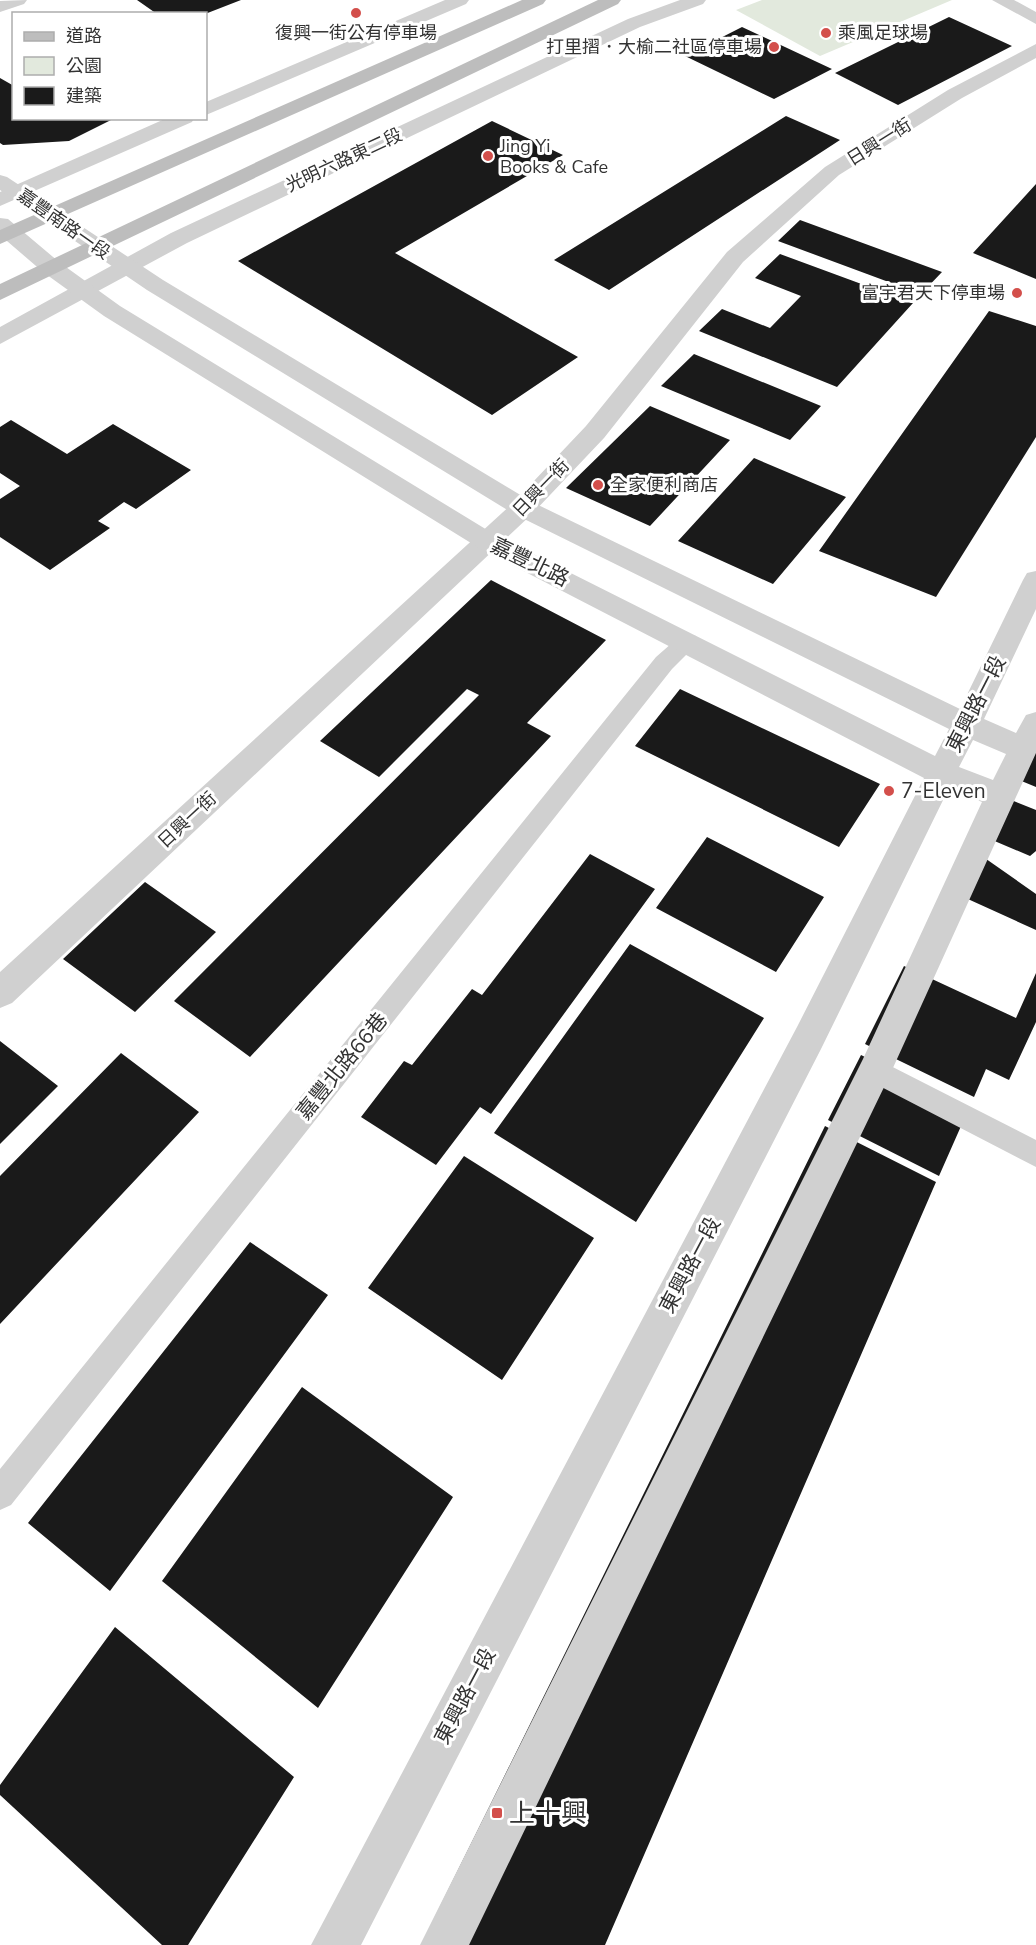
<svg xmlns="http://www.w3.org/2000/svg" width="1036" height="1945" font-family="'Nunito Sans','Noto Sans TC',sans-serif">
	<rect width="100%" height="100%" fill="#fff"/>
	<!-- green -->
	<path fill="#e2e9dd" d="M 762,0 L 952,0 L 820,56 L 736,10 Z"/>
	<!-- building -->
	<path fill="#1a1a1a" d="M 137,0 L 241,0 L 205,14 L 157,14 Z
		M 949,17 L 1012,46 L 898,105 L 835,73 Z
		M 742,27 L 832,69 L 774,99 L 685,56 Z
		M 0,78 L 14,86 L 14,118 L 115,118 L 69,141 L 3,145 L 0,143 Z
		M 786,116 L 840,140 L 609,290 L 554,260 Z
		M 492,121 L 563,155 L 395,253 L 578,357 L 492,415 L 238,261 Z
		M 1036,184 L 1036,279 L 973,253 Z
		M 800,220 L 942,272 L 921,294 L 778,241 Z
		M 780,254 L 913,303 L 837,387 L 699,331 L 722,309 L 770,328 L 801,296 L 755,278 Z
		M 989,311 L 1036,326 L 1036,437 L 936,597 L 819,551 Z
		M 694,354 L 821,406 L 790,440 L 661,386 Z
		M 650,406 L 730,440 L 650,526 L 566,488 Z
		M 11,420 L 67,454 L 113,424 L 191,470 L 136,509 L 124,502 L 98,521 L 110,528 L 50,570 L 0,537 L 0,499 L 20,486 L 0,473 L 0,427 Z
		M 754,458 L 846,497 L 773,584 L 678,541 Z
		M 491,580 L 606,640 L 527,723 L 551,736 L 250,1057 L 174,1001 L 479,695 L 467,689 L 379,777 L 320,741 Z
		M 680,689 L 880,784 L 839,847 L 635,746 Z
		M 1036,726 L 1036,787 L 1000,772 Z
		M 991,792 L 1036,810 L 1036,851 L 1030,856 L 971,831 Z
		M 707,837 L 824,897 L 776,972 L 656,908 Z
		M 590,854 L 655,889 L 491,1114 L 480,1107 L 436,1165 L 361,1117 L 404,1061 L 412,1065 L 472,989 L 482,995 Z
		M 979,854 L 1036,894 L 1036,930 L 959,895 Z
		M 145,882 L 216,932 L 135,1012 L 63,959 Z
		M 630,944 L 764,1018 L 636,1222 L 494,1133 Z
		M 904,966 L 1016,1018 L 1036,973 L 1036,1022 L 1009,1080 L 986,1069 L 974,1097 L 865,1044 Z
		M 0,1041 L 58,1086 L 0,1144 Z
		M 121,1053 L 199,1112 L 0,1324 L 0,1176 Z
		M 861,1055 L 969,1108 L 939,1176 L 828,1120 Z
		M 825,1126 L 936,1182 L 605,1945 L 421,1945 Z
		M 464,1156 L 594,1238 L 502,1380 L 368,1288 Z
		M 250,1242 L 328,1295 L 110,1591 L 28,1523 Z
		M 302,1387 L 453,1497 L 318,1708 L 162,1581 Z
		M 115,1627 L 294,1777 L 188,1945 L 162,1945 L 0,1795 L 0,1785 Z"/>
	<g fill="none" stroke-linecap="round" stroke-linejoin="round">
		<!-- service -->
		<path fill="#d0d0d0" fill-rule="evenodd" d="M 688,634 L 696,636 L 699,642 L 672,669 L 11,1505 L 0,1510 L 0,1469 L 656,657 L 680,636 Z
			M 875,1058 L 1036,1140 L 1036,1167 L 866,1079 L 862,1070 L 866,1061 Z"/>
		<!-- minor -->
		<path fill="#d0d0d0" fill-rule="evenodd" d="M 27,0 L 24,4 L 0,12 L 0,1 Z
			M 445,0 L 469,0 L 466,4 L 206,115 L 206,102 Z
			M 680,0 L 706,0 L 703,4 L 640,27 L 187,243 L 0,344 L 0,327 L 171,233 L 628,19 Z
			M 992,0 L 1014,0 L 1036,12 L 1036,24 Z
			M 1036,44 L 1036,58 L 962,98 L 839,175 L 743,262 L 604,438 L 532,514 L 12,1003 L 0,1008 L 0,972 L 514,502 L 586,426 L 727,252 L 825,167 L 948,90 Z
			M 167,118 L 194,118 L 192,122 L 0,206 L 0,192 Z"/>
		<!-- tertiary -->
		<path fill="#d0d0d0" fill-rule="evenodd" d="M 0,175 L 7,177 L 163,280 L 532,502 L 960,709 L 1023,580 L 1027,573 L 1036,571 L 1036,609 L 984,719 L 1016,733 L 1026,715 L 1036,712 L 1036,753 L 887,1081 L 469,1945 L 420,1945 L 863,1059 L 982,802 L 949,788 L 821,1049 L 361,1945 L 311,1945 L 797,1027 L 924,778 L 479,548 L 104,316 L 43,272 L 0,235 L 0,218 L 8,219 L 59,262 L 120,306 L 497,536 L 935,756 L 949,729 L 514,514 L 147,290 L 0,190 ZM 973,740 L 1006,754 L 993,780 L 959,767 Z"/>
		<!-- secondary -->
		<path fill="#bdbdbd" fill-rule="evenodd" d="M 522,0 L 546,0 L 543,4 L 0,244 L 0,230 Z
			M 598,0 L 621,0 L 618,4 L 0,300 L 0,284 Z"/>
	</g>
	<!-- markers -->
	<g fill="#d34f4b" stroke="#fff" stroke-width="2">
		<circle cx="356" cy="13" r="6"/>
		<circle cx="826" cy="33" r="6"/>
		<circle cx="774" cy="47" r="6"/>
		<circle cx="488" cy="156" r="6"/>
		<circle cx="1017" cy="293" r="6"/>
		<circle cx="598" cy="485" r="6"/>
		<circle cx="889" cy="791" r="6"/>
		<rect x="491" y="1807" width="12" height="12" rx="3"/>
	</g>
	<g text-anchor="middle" stroke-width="6" stroke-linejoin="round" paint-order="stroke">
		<!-- far-poi labels -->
		<g font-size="18" fill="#333" stroke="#fff" text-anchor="start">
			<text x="356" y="39" text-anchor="middle">復興一街公有停車場</text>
			<text x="838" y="39">乘風足球場</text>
			<text x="762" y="53" text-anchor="end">打里摺．大榆二社區停車場</text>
			<text x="500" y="152">Jing Yi<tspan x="500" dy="21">Books &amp; Cafe</tspan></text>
			<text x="1005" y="299" text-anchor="end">富宇君天下停車場</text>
			<text x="610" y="491">全家便利商店</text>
		</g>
		<!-- far-street labels -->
		<g font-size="18" fill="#333" stroke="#fff">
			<text transform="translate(879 142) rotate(-32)" y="6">日興一街</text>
			<text transform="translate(344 160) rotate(-25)" y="6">光明六路東二段</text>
			<text transform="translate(64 224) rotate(35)" y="6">嘉豐南路一段</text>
			<text transform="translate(541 488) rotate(-46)" y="6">日興一街</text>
			<text transform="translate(187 820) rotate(-43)" y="6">日興一街</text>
		</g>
		<!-- street labels -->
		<g font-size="21" fill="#333" stroke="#fff">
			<text transform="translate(530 562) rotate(26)" y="7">嘉豐北路</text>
			<text transform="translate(976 704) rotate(-63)" y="7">東興路一段</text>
			<text transform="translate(342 1066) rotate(-51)" y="7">嘉豐北路66巷</text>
			<text transform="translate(690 1265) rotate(-62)" y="7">東興路一段</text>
			<text transform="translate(465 1696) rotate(-62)" y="7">東興路一段</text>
		</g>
		<!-- poi labels -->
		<g font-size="21" fill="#333" stroke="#fff" text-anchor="start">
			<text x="901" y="798">7-Eleven</text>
		</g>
		<!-- near-poi labels -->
		<g font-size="26" fill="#333" stroke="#fff" text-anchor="start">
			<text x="509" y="1822">上十興</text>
		</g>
	</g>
	<!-- legend -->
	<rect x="12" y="12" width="195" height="108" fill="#ffffff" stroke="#adadad" stroke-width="1.5"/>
	<rect x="24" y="32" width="30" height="9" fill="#bdbdbd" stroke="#adadad" stroke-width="1.5"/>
	<text x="66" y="42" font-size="18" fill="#333333">道路</text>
	<rect x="24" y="57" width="30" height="18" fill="#e2e9dd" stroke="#adadad" stroke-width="1.5"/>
	<text x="66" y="72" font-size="18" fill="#333333">公園</text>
	<rect x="24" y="87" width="30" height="18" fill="#1a1a1a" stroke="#adadad" stroke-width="1.5"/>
	<text x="66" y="102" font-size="18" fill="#333333">建築</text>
</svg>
